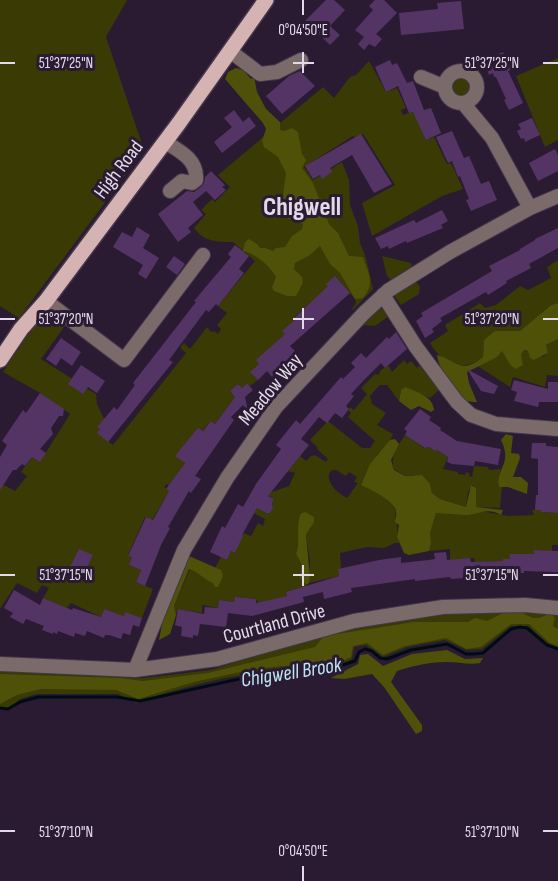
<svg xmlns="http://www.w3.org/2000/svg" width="558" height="881" font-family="'Sofia Sans Condensed',sans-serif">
	<rect width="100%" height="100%" fill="#2a1b32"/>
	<!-- green -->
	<path fill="#393a04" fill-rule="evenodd" d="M 0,0 L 127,0 L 106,37 L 144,150 L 19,318 L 0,306 Z
		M 558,58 L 558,140 L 545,147 L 516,76 Z
		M 369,61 L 386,92 L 397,88 L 406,108 L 401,110 L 403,115 L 414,111 L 426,140 L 434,137 L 447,164 L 451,163 L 463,189 L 442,196 L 372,236 L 362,203 L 395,185 L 363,134 L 355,138 L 353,136 L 304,167 L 313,180 L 342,162 L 349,180 L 350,205 L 358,226 L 360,243 L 366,258 L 373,289 L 353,310 L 352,309 L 356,303 L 355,299 L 336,277 L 333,292 L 312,301 L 294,317 L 296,319 L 285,334 L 257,360 L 259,364 L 251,372 L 258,380 L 250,386 L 247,383 L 242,388 L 238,384 L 230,391 L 235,397 L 215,424 L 211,421 C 200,435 186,442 176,456 L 185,463 L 169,485 L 167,484 L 164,487 L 169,491 L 152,520 L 145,517 L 128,555 L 132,557 L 129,565 L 141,570 L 136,582 L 153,589 L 142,618 L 126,613 L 124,616 L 104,609 L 101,617 L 71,603 L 67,608 L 43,598 L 49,588 L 42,585 L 37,593 L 17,583 L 0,609 L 0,487 L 4,485 L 15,491 L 27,476 L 21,472 L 32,457 L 40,462 L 70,414 L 40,393 L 3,372 L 49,303 L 70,319 L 41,359 L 96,394 L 97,404 L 104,419 L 98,427 L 100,429 L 98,433 L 113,445 L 186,353 L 180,348 L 184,343 L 190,349 L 207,327 L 211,332 L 214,331 L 218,334 L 221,329 L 217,325 L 227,313 L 218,306 L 255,261 L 233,242 C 217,242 204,242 194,228 L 206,214 L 201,210 L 212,199 L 215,202 L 230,187 L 218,175 L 323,87 L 334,98 L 350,77 L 356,75 Z
		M450 86a11 11 0 1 1 22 0a11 11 0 1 1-22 0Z
		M 382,256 L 411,263 L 412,266 L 391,280 L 387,276 Z
		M 558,260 L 558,303 L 551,305 L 520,331 L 495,331 L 483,349 L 483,357 C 463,373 442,364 430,343 L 448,331 L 445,325 L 480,303 L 485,308 L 496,305 L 520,286 L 528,290 L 551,278 L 547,267 Z
		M 414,279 L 420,287 L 419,294 L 401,305 L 394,296 L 395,291 Z
		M 380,308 L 385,310 L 389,316 L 375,326 L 361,325 L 376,309 Z
		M 558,339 L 558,376 L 547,375 L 545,387 L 513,377 L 510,387 L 476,365 L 497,357 L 502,350 L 510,365 L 521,355 L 524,350 L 543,357 L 547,353 L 546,345 Z
		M 404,360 L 407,364 L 411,361 L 417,368 L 419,365 L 439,390 L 430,398 L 411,390 L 401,390 L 399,401 L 387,385 L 380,385 L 370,396 L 372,404 L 386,413 L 377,425 L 393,434 L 387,447 L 378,454 L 361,484 C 373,490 400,501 395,517 C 399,526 396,534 399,543 L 395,543 L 384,548 L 367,547 L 340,553 L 341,568 L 338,569 L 339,576 L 309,583 L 310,562 L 306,535 L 310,529 L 314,517 L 306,512 L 301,513 C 298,527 300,540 296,554 L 301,562 L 300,578 L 306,585 L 307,592 L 300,588 L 286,592 L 287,596 L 258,603 L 256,599 L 235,597 L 234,602 L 219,600 L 218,608 L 202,605 L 202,613 L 178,609 L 176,615 L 174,606 L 190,569 L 199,572 L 215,568 L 221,557 L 227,560 L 231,551 L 235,553 L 243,533 L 251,536 L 258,523 L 263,526 L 265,519 L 250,511 L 252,505 L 266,513 L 270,513 L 273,508 L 272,503 L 274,499 L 268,495 L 269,493 L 289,486 L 295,473 L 288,471 L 300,456 L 306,461 L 311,456 L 315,455 L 326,462 L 328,459 L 318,450 L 317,447 L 310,440 L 328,421 L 362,448 L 370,448 L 375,441 L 348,417 L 351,413 L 348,410 L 350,407 L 354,410 L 367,394 L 361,388 L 375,374 L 379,375 L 380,371 L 388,365 L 392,372 ZM 332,470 L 336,470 L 346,476 L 349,472 L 357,477 L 354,482 L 358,483 L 347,498 C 338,493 327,484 329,474 Z
		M 405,435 L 424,448 L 429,447 L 435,451 L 437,450 L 448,457 L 443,469 L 458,472 L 458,474 L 465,475 L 466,472 L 469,473 L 469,476 L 472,477 L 474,466 L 488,467 L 489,470 L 501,469 L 498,478 L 499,487 L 502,487 L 500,508 L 476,507 L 476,488 L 472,485 L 468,492 L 466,507 L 440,499 L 432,493 L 430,484 L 414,475 L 405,476 L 394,469 C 390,455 397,447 405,435 Z
		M 532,510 L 541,510 L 541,512 L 558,513 L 558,545 L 552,545 L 552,551 L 534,550 L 534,561 L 503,559 L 503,561 L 475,562 L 474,558 L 454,560 L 450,569 L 450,549 L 429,551 C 430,544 430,540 430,534 C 431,526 435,520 435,512 L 466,515 L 477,511 L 486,512 L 508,516 L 534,515 Z
		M 524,611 L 558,615 L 558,647 L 548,644 L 528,626 L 511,626 L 482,649 L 467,650 L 445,640 L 407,647 L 383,657 L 366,645 L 354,647 L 352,659 L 323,672 L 313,665 C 253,671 193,682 136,703 L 118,694 L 37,694 L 20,699 L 8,710 L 0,709 L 0,670 L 143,678 L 211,670 L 332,632 L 442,614 Z"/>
	<!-- forest -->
	<path fill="#4f5108" d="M 236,68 L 243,70 L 251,79 L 254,77 L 257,92 L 266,109 L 280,122 L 280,130 L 284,131 L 292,128 L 298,132 L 302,154 L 306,160 L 302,168 L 313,183 L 329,224 L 338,233 L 349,256 L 363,257 C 368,274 376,282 363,298 L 355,299 L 340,273 L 330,264 L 320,246 L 310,255 L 295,263 L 294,269 L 302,277 L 303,283 L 296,296 L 287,296 L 274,291 L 272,287 L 276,277 C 270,266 256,254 243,251 L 245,242 L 249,239 L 257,244 L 260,248 L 265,248 L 273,251 L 276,248 L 285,247 L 292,236 L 302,229 L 303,224 C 292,217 281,220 272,210 L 275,203 L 283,195 L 286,173 L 278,157 L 264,147 L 262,141 L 266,129 L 263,123 L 225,79 L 228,72 Z
		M 558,303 L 558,339 L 546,345 L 548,353 L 534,360 L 530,358 L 528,351 L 524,350 L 521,355 L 523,365 L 516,369 L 510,365 L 502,351 L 497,357 L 467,372 L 469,383 L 477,402 C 472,402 466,402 462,399 C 452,392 438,366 437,355 C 458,361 460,375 483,357 L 484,340 L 495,331 L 520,331 L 551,305 Z
		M 405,387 C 417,392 433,396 434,410 L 431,412 L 419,406 L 411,410 L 399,401 L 401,390 Z
		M 506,434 L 513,436 L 511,453 L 519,454 L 520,458 L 513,477 L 521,477 L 528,483 L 527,494 L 508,487 L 499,487 C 496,476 503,470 505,459 C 506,453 504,446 501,440 Z
		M 395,439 L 399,444 L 391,460 L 394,470 L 405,476 L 422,475 L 430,484 L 432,493 L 440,499 L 466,507 L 471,485 L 476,488 L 476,507 L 503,510 L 501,515 C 487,506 476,516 464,515 C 455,514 445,514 436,513 L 430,533 L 431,543 L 429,551 L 409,555 L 404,553 L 397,537 L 399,525 L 395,522 C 395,518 397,515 396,512 C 396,501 369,489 361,485 L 370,464 L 390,440 Z
		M 306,512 L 314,517 L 314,522 L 306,535 L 310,577 L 309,583 L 306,585 L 300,578 L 301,563 L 296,554 C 301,539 295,527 301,513 Z
		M 189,556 L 221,570 L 223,576 L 218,587 L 215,587 L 213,583 C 203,579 199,572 189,569 L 174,606 L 176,615 L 170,634 L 159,640 L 162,624 Z
		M 521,612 C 531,618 537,621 548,614 L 552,615 L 555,618 L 553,626 L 558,629 L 558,646 L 550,643 L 529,624 L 511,624 L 481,647 L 466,649 L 446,638 L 405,646 L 383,655 L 367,643 L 353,646 L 351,657 L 324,669 L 313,663 L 255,669 L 194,682 L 138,699 L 116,690 L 41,689 L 17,695 L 0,704 L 0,674 L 120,678 L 143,681 L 208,673 L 315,647 L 324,636 L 414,622 L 468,622 L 475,618 L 487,621 L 503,613 Z
		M 447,650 L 465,659 L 483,658 L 480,663 C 469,665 458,662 446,662 C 429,662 412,666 397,671 L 391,682 L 422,725 L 422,731 L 416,734 L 384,687 L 372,674 L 344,679 L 331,678 L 358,664 L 360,655 L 368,654 L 383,666 L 412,654 Z"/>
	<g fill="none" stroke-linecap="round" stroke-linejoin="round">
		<!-- stream -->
		<path stroke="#000c15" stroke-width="3" d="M 0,708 L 8,709 L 20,702 L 38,697 L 117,697 L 140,701 L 257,675 L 313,669 L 327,670 L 355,661 L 359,652 L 365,649 L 372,651 L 380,658 L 387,659 L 411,650 L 447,644 L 466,654 L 474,654 L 483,653 L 511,629 L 520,627 L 527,628 L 547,645 L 558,649"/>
	</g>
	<!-- building -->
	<path fill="#543465" d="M 326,0 L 334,0 L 345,10 L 330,26 L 340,35 L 330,45 L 305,21 Z
		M 375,0 L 384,0 L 397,13 L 376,34 L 382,39 L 375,47 L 369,44 L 364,50 L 358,44 L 364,37 L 355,30 L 373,10 L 369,6 Z
		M 461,1 L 464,29 L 401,35 L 399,13 L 438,9 L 437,3 Z
		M 503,52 L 511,70 L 508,71 L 523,103 L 509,110 L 504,100 L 506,99 L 496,77 L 494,77 L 493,73 L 489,75 L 486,67 L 490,65 L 487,59 Z
		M 390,60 L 392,65 L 397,63 L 407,83 L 413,81 L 424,110 L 431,108 L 441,133 L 426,140 L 413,112 L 409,113 L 398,86 L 386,92 L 375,67 Z
		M 300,71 L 315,86 L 282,114 L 266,96 L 289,76 Z
		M 234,110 L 243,122 L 249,117 L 256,126 L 222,153 L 214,142 L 232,127 L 224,118 Z
		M 532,118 L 540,135 L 525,142 L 524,138 L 521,139 L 517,131 L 521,129 L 518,124 Z
		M 452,131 L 464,158 L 469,156 L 481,184 L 489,181 L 497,200 L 471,211 L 466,200 L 469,199 L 460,176 L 458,177 L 452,161 L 448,163 L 436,137 Z
		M 361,134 L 392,184 L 374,193 L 352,155 L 330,168 L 332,172 L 322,179 L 320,175 L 313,179 L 305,166 Z
		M 555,149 L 558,155 L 558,171 L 538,181 L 529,163 Z
		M 211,171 L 225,185 L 222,187 L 226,190 L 215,200 L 206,191 L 193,202 L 203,215 L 188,228 L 191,232 L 178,242 L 158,214 L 187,191 L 194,192 L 201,187 L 204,183 L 205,177 Z
		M 442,210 L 448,221 L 441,225 L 443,228 L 407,243 L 406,241 L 389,249 L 388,246 L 381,249 L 375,238 L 414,220 L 416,223 Z
		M 137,227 L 150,235 L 143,248 L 159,258 L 146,279 L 138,274 L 143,265 L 113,247 L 122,232 L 132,237 Z
		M 558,228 L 558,248 L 529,264 L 531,268 L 506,281 L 507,283 L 488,295 L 486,292 L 440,318 L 442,321 L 432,329 L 434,332 L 425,338 L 416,321 L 423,316 L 421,313 L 492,271 L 489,266 L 520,250 L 520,249 L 535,240 L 535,239 Z
		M 235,245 L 249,256 L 239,269 L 244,273 L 218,306 L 216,304 L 209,312 L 206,310 L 169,360 L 173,362 L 108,442 L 97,433 L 100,429 L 97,427 L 114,407 L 117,410 L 135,385 L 133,383 L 196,302 L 194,301 L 231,257 L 228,254 Z
		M 174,256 L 185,264 L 177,275 L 166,267 Z
		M 335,276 L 350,293 L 290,346 L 295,351 L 272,377 L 267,371 L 258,380 L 250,372 L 259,364 L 256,360 L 285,334 L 282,331 L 296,319 L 294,318 L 328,286 L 326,284 Z
		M 396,332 L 407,349 L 385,368 L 381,363 L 364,380 L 351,394 L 354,396 L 346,406 L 349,409 L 342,418 L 335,413 L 327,423 L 319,417 L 301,439 L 309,445 L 268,496 L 274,499 L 272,503 L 273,508 L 270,513 L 266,513 L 257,508 L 242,535 L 243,536 L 235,553 L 231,551 L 227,560 L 210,552 L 222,526 L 225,528 L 238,504 L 243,507 L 256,484 L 281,449 L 276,445 L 296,420 L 300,424 L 341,377 L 343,379 L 355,367 L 351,363 L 361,353 L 366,358 L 387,337 L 389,339 Z
		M 61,338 L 81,352 L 72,366 L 61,358 L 56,366 L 46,359 Z
		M 81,365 L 105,381 L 97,393 L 88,387 L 83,394 L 68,384 Z
		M 467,369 L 498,386 L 494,394 L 481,391 Z
		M 514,380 L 548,389 L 548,382 L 558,382 L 558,402 L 539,402 L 538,407 L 514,401 L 517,392 L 511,390 Z
		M 247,383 L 253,390 L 245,397 L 248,411 L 243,405 L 231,417 L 234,420 L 195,476 L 201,479 L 191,493 L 189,491 L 168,527 L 170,528 L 161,545 L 145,586 L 136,582 L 141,570 L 129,565 L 132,557 L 128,556 L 146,517 L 153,520 L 169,491 L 166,489 L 185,463 L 175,456 L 198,428 L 203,431 L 211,421 L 215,424 L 235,397 L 230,391 L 238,384 L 242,388 Z
		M 40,393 L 64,409 L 63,416 L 59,416 L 51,428 L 53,434 L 40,449 L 46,453 L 40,462 L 32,457 L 25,466 L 22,464 L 16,470 L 13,470 L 0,490 L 0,457 L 7,445 L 2,441 L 23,410 L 26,413 Z
		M 420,409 L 431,417 L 429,420 L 441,428 L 440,430 L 457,441 L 501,449 L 498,465 L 475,461 L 474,466 L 452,464 L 447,462 L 448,457 L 437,450 L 435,451 L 429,447 L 425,448 L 405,435 L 407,431 L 404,429 Z
		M 532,443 L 546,443 L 546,446 L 558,447 L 558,513 L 541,512 L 541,510 L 535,510 L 536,495 L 538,495 L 538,459 L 531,458 Z
		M 79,549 L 93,555 L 84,574 L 70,567 Z
		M 534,550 L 558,551 L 558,572 L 524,571 L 524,573 L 500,573 L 493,574 L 493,576 L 451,579 L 450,577 L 415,581 L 415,579 L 351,588 L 352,592 L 324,599 L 323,592 L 303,597 L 304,602 L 252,616 L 228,613 L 226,627 L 200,624 L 198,636 L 193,635 L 193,638 L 181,636 L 182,627 L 175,625 L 178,609 L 204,614 L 205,607 L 218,608 L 219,600 L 234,602 L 235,597 L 256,599 L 256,603 L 287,596 L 286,592 L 339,576 L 338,569 L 379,560 L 401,557 L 401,563 L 429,560 L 435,559 L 434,553 L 446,552 L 447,560 L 470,558 L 471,562 L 503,561 L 503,559 L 510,559 L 510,554 L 534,554 Z
		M 14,590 L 40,605 L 43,598 L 72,610 L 73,608 L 101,617 L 104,609 L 124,616 L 125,612 L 142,618 L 139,627 L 133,625 L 130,635 L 123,633 L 121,639 L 109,635 L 105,635 L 104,638 L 87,631 L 85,636 L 75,633 L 74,637 L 58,631 L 57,634 L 53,632 L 53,634 L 42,630 L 44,626 L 26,619 L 23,624 L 10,617 L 13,613 L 4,608 Z"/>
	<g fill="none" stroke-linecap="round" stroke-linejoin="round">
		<!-- minor casing -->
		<g stroke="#44364c" stroke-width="16">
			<path id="minor" d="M 230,51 L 260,74 L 277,72 L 301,60
				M445 87a16 16 0 1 1 32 0a16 16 0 1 1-32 0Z
				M 421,77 L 445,87
				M 463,103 L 492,138 L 530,208
				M 165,142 C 180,151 198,160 196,180 L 192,183 L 182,181 L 170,191
				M 383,295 L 416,347 L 457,402 L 471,415 L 496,424 L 558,429
				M 46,301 L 124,360 L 203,255
				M 0,664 L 135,670 L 217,659 L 354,621 L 443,607 L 525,605 L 558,608
				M 135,670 L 184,550 L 227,478 L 276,407 L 364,313 L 389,290 L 450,252 L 530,208 L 558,196"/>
		</g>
		<!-- major casing -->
		<g stroke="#44364c" stroke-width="18">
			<path id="major" d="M 0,360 L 21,329 L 46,301 L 179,123 L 266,0"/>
		</g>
		<!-- minor -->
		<use href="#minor" stroke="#7b6a6a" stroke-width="14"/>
		<!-- major -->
		<use href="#major" stroke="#d5b3b2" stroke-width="15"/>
	</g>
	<!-- ticks -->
	<path fill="none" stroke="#e3dae9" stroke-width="2" d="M 303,0 L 303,15M 303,52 L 303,73M 0,63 L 15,63M 293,63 L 314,63M 543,63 L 558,63M 303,308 L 303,329M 0,319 L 15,319M 293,319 L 314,319M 543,319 L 558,319M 303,565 L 303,586M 0,575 L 15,575M 293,575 L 314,575M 543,575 L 558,575M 0,831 L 15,831M 543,831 L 558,831M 303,866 L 303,881"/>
	<g text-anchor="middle" stroke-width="6" stroke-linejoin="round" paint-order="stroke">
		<!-- street labels -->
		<g font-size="20" fill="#e3dae9" stroke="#2a1b32">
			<text transform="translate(118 169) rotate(-53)" y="7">High Road</text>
			<text transform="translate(270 389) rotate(-50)" y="7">Meadow Way</text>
			<text transform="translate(274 623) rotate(-15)" y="7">Courtland Drive</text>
		</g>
		<!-- water labels -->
		<g font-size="21" font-style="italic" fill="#bde4f5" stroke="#2a1b32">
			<text transform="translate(291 672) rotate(-9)" y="7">Chigwell Brook</text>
		</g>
		<!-- district labels -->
		<g font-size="26" font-weight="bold" fill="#e3dae9" stroke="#2a1b32">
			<text x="302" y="215">Chigwell</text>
		</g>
	</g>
	<g font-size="15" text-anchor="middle" fill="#e3dae9" stroke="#2a1b32" stroke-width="6" stroke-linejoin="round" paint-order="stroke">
		<text x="303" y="35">0°04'50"E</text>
		<text x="66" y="68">51°37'25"N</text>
		<text x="492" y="68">51°37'25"N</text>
		<text x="66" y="324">51°37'20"N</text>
		<text x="492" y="324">51°37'20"N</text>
		<text x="66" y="580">51°37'15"N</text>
		<text x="492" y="580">51°37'15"N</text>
		<text x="66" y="837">51°37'10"N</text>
		<text x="492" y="837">51°37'10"N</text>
		<text x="303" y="856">0°04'50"E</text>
	</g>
</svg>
